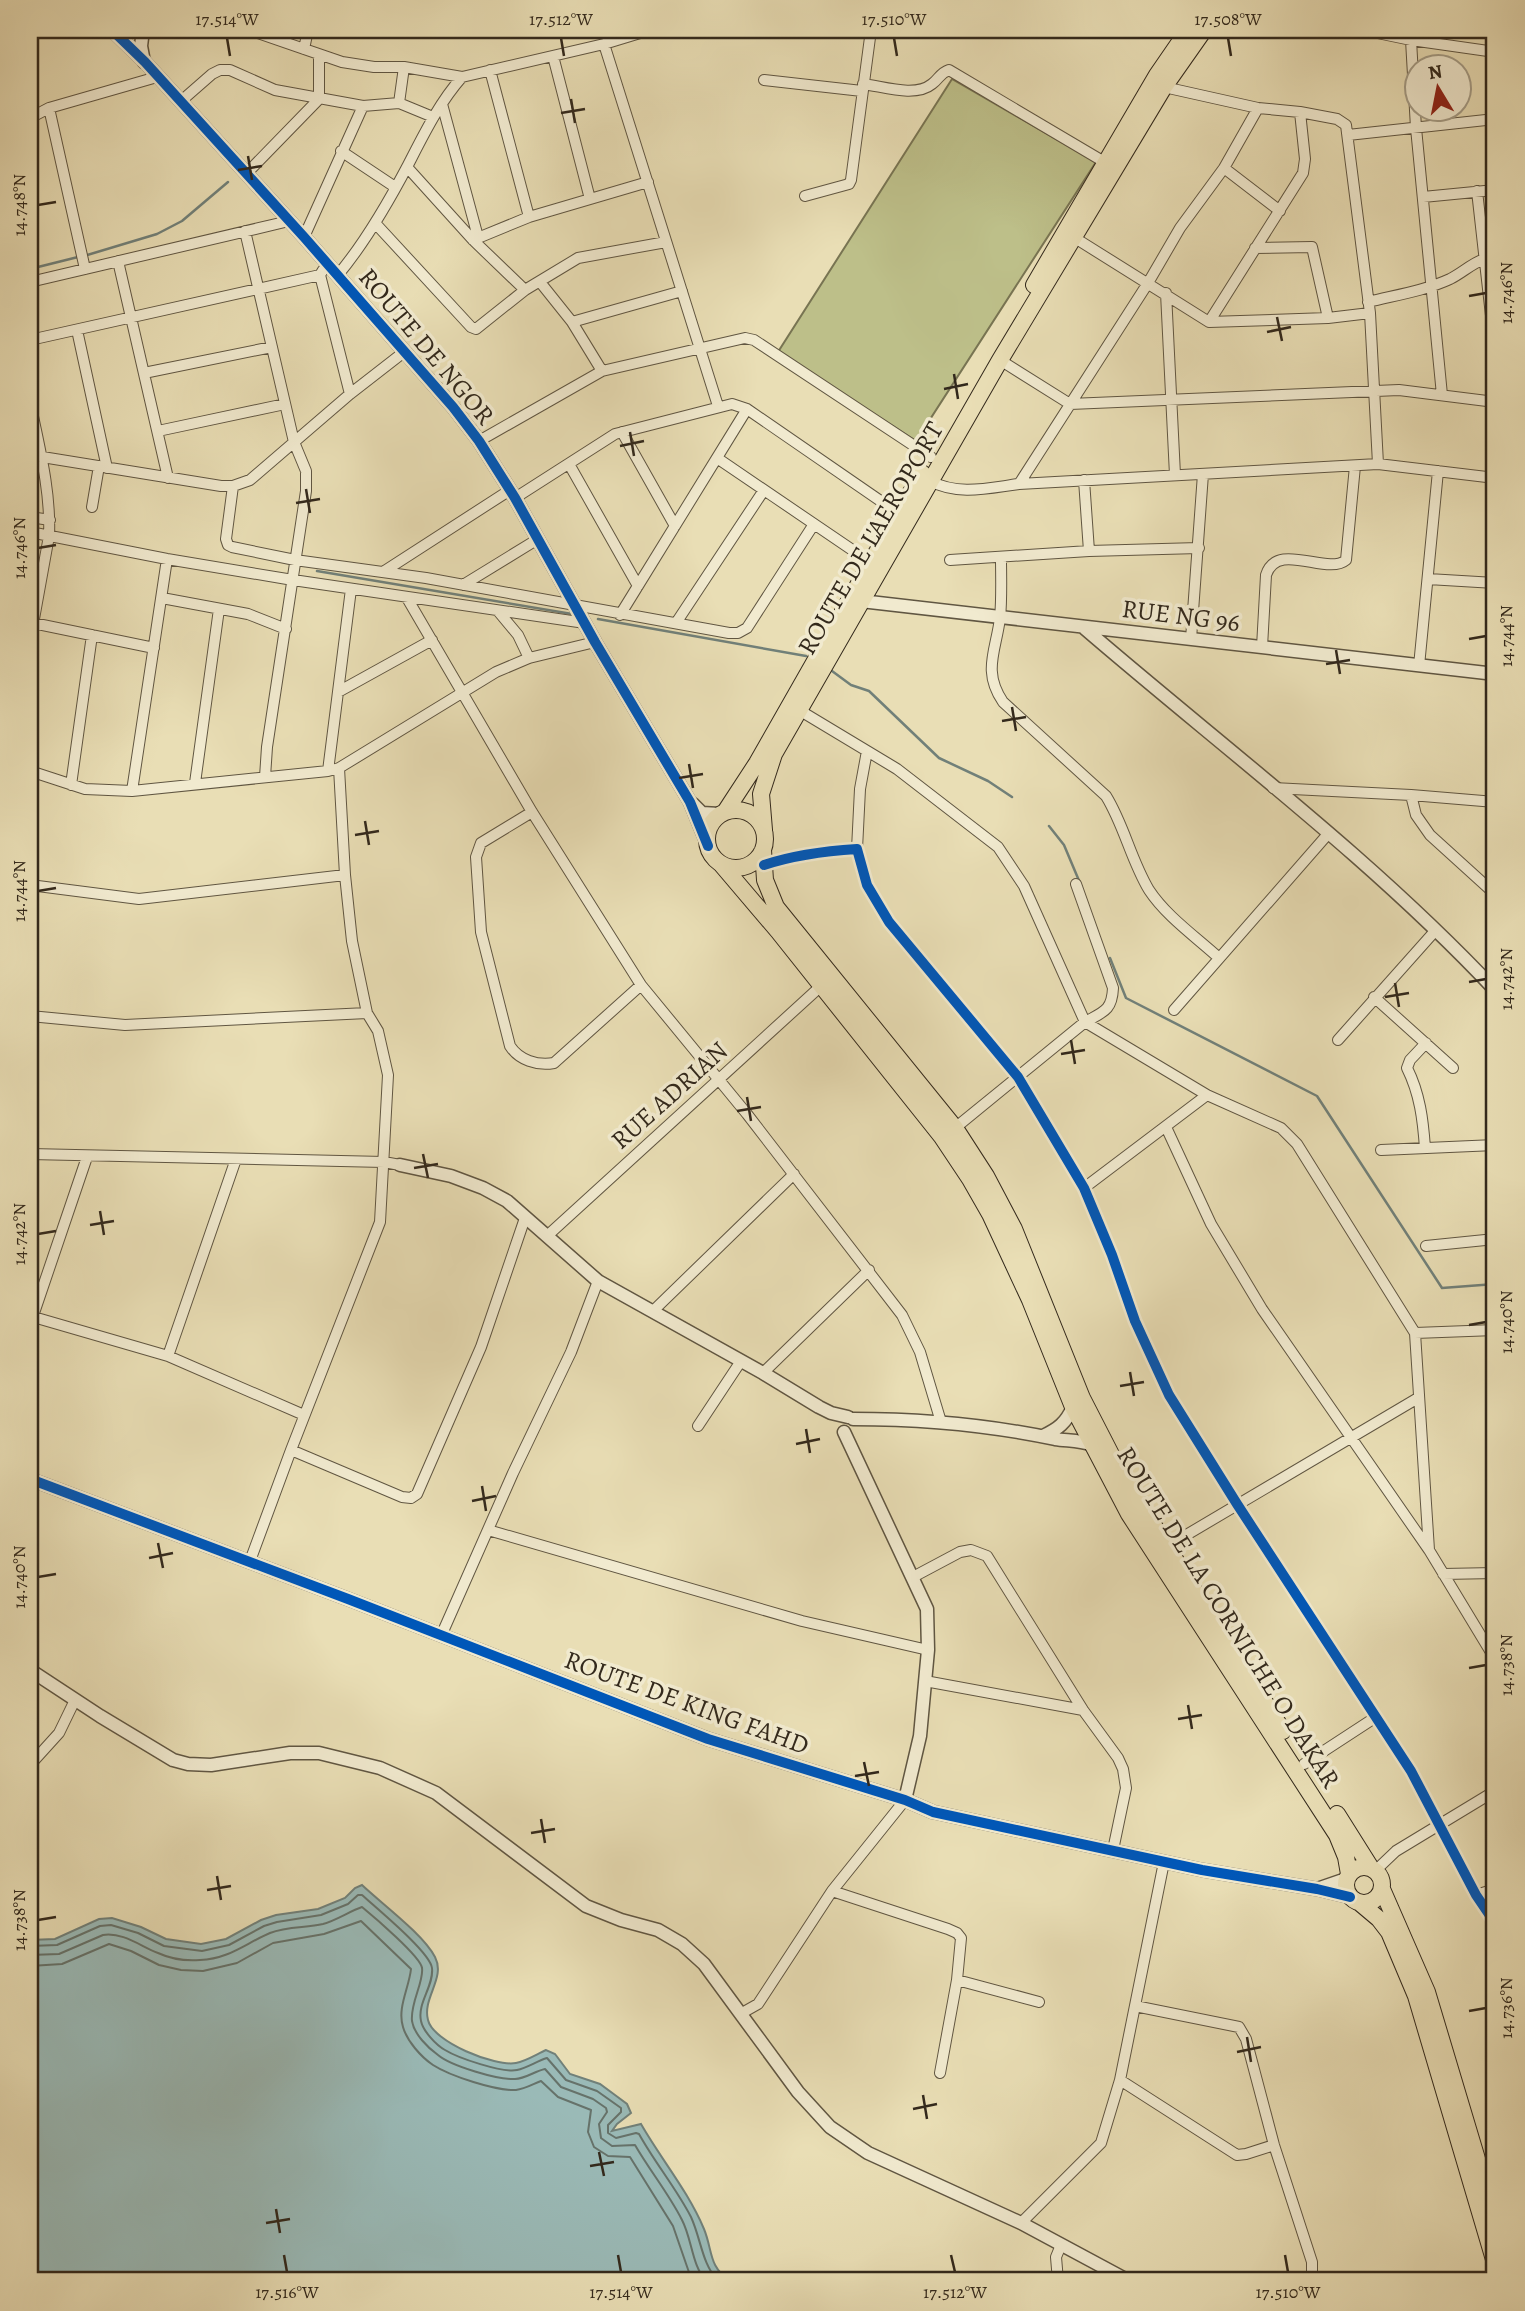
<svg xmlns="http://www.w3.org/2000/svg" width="1525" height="2311" font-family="Alegreya,serif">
	<rect width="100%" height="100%" fill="#e9deb5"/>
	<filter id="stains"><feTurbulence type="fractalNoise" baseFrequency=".00286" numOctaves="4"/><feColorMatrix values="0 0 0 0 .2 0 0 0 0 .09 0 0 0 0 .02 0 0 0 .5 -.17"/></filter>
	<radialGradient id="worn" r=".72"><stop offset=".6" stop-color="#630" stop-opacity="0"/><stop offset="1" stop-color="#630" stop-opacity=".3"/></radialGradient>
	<!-- green -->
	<path fill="#bdbf89" stroke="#787452" stroke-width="2" d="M 952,79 L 1096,162 L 916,441 L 778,352 Z"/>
	<!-- water -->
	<path fill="#9abab7" stroke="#718079" stroke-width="2" d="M 362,1885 C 382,1904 423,1934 435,1957 C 446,1978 422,1998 428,2020 C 433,2042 495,2067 516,2063 C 526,2061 537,2054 546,2050 L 555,2054 L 570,2074 L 600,2084 L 615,2095 L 627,2104 L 631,2113 L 617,2124 L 612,2131 L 641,2124 C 661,2159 688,2191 704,2229 C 713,2251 708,2266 730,2281 L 30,2281 L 30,1940 L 55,1939 L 99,1919 L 112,1918 L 141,1927 L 166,1939 L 201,1944 L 226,1939 L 261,1920 L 276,1915 L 318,1909 L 345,1898 L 355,1888 Z"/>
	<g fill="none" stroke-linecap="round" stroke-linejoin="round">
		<!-- shore -->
		<path stroke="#66726a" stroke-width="2" d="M 30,1946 L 57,1945 L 100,1926 L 111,1925 L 138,1933 L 164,1946 L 202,1951 L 229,1945 L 264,1926 L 277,1922 L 321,1915 L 348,1904 L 358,1895 L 362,1895 C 375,1907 430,1952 432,1968 C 434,1986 417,2003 421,2021 C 423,2031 436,2045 445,2050 C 458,2058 502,2073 517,2070 C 527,2068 537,2061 547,2058 L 566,2080 L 597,2091 L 621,2108 L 621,2112 L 608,2125 L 608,2133 L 616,2138 L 636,2133 L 639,2134 C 655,2163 676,2188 691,2217 C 701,2239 702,2264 718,2281
			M 30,1955 L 59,1954 L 103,1935 C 123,1932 140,1946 158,1953 C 171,1959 187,1961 200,1960 C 229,1959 246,1943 270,1933 C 287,1926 306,1928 323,1924 C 337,1920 350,1911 362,1907 C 373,1916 421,1957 422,1968 C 424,1982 410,2003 412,2021 C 414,2034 428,2048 438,2055 C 451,2066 498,2080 515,2079 C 525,2079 535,2071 545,2069 L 561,2087 L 593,2099 L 606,2108 L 607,2112 L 599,2124 L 601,2138 L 612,2146 L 635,2145 C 650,2171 669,2194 682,2220 C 692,2239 692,2266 706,2281
			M 30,1966 L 62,1964 L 109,1944 L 131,1951 L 159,1965 L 181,1970 L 203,1971 L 237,1963 L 273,1943 L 324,1934 L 361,1921 L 411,1969 C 409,1988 397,2008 403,2027 C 407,2041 421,2057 433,2065 C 450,2076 496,2091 516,2090 C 525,2089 533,2084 541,2081 L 558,2097 L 591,2110 L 588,2132 L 594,2147 L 608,2156 L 630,2157 L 673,2226 L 692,2281"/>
		<!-- stream -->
		<path stroke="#718079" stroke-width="2.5" d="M 84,256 L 157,234 L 182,221 L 228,182
			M 30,269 L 78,257
			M 317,571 L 572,614
			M 598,619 L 806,656
			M 832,671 L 851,685 L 869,691 L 939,758 L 988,781 L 1012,797
			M 1049,826 L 1064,845 L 1080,883
			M 1110,958 L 1126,998 L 1317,1096 L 1442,1288 L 1495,1284"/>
		<!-- minor casing -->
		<g stroke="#605642" stroke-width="12">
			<path id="minor" d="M 249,30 L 342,62 L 374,67 L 404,67 L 462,77
				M 1363,30 L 1411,40 L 1495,52
				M 114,31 L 126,33 L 136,30
				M 30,33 L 42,30
				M 1411,40 L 1416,128 L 1442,395
				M 604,44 L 718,406
				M 304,49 L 308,30
				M 553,56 L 590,199
				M 490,70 L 529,217
				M 764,80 L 862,91
				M 863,84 C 882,86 915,98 932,84 C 939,79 940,73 949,70 L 1106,163
				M 1164,87 L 1258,108 L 1300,112 L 1337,119 L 1346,125 L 1370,313 L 1378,464
				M 180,102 L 212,74 L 220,70 L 230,70 L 275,90 L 363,106 L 399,103 L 433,117
				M 399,103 L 404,67
				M 442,104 L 478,237
				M 49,108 L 85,269
				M 30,118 L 49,108 L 157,77
				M 1348,135 L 1495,119
				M 341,151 L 395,187
				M 407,167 L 473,240 L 525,290
				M 1224,168 L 1280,211
				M 246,174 L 319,99 L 319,55
				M 1477,191 L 1495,351
				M 805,196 L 849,184 L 851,180 L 871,30
				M 1423,197 L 1495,190
				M 375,223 L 471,327 L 476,329 L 525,290 L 578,258 L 666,242
				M 245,231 L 294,442 L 306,471 L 306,491 L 267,747 L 265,777
				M 304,237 L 363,106
				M 1075,238 L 1209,322 L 1328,318 L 1370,313
				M 473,240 L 529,217 L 648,182
				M 1255,248 L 1312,247 L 1328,318
				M 118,261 L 168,478
				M 323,270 L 320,275 L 350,394
				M 337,276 C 365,243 388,203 408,165 C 424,134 439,103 462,77 L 604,44 L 650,30
				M 30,282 L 289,221
				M 540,282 L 572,322 L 602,371
				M 1166,293 L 1175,475
				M 1368,302 C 1396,295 1424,291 1450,279 C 1462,273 1471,264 1484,259
				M 572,322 L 682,291
				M 1209,322 L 1303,173 L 1305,159 L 1300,112
				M 77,330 L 107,468
				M 30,340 L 320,275
				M 1000,360 L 1070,404 L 1399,390 L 1495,402
				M 144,373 L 272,347
				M 30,402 C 39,446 51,491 49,536 L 30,641
				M 158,431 L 285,404
				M 622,432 L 675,526
				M 479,441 L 602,371 L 745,338 L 754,340 L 931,457
				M 30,455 L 221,486 L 233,486 L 250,480 L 350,394 L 404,352
				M 717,458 L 870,562
				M 569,464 L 638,586
				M 1084,480 L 1089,551
				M 930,481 C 959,496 988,488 1019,484 L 1378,464 L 1495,478
				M 1019,484 L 1148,283 L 1180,228 L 1224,168 L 1258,108
				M 233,486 L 226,539 L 228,545 L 232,547 L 295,560 L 426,578 L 729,633 L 738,633 L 747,628 L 814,524
				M 515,498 L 615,434 L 732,404 L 747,409 L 898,513
				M 92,507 L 99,466
				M 30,517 L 50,520
				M 30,532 L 167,559 L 293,580 L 585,623
				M 1001,557 C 1001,577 1002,598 1000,618 C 996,651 982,671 1003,702 L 1106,796 C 1124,825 1131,860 1149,890 C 1166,916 1196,937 1219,958
				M 950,560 L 1089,551 L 1199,548
				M 383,572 L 510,490
				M 1428,579 L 1495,583
				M 463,585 L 538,539
				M 162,598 L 248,614 L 286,629
				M 407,598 L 532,812 L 641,985 L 747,1114 L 902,1315 L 920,1352 L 941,1422
				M 498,611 L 518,635 L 529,658
				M 620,615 L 747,409
				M 33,623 L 154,648
				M 676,623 L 764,490
				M 1191,639 L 1203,474
				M 1262,647 L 1266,575 C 1277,540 1327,576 1346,560 L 1355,466
				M 1419,666 L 1438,471
				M 338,692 L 432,640
				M 799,710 L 897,769 L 998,847 L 1024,886 L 1085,1022 L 1207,1095 L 1281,1128 L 1297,1144 L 1415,1333 L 1429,1550
				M 30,771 L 85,789 L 132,791 L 328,771 L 339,768 L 496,672 L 529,658 L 595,642
				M 328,771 L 351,589
				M 195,783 L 219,609
				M 71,785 L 92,635
				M 1273,788 L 1411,795 L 1495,802
				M 132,791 L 167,559
				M 1411,795 L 1416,815 L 1430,835 L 1495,894
				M 532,812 L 481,843 L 476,857 L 481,932 L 510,1046 C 519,1060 537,1066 554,1063 L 641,985
				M 857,849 L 860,789 L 867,751
				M 764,865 C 794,855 825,851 857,849 L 867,885 L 889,922 L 1018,1077 L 1084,1188 L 1112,1255 L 1135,1321 L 1169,1395 L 1237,1504 L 1411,1771 L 1476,1895 L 1495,1923
				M 30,885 L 139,899 L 345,875
				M 1374,997 L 1453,1068
				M 1174,1010 L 1328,834
				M 30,1016 L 125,1025 L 367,1013
				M 1338,1040 L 1435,931
				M 1166,1127 L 1211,1224 L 1262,1309 L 1429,1550 L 1495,1659
				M 955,1128 L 1085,1022 C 1103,1012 1112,1011 1113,988 L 1076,884
				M 1425,1148 C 1423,1120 1420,1094 1407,1068 L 1410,1060 L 1426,1043
				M 1381,1150 L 1495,1145
				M 30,1154 L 384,1162 L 400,1165
				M 1084,1188 L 1207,1095
				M 547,1236 L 821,986
				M 1426,1246 L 1495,1239
				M 653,1311 L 794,1174
				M 30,1316 L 168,1356 L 304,1415
				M 33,1316 L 87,1157
				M 1415,1333 L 1495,1330
				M 168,1356 L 236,1159
				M 763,1373 L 869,1270
				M 698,1426 L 741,1361
				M 291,1450 L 402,1497 L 411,1498 L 417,1494 L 481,1347 L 525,1218
				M 488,1530 L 802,1621 L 928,1650
				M 1166,1547 L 1418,1398
				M 250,1561 L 291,1450 L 380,1222 L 388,1075 L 378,1031 L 367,1013 L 352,941 L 345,875 L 339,768
				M 1443,1574 L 1495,1573
				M 913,1577 L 960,1552 L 971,1550 L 987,1556 L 1083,1710 L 1118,1758 L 1123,1769 L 1126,1788 L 1113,1850
				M 441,1636 L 513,1473 L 571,1352 L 598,1281
				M 925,1681 L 1083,1710
				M 1304,1764 L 1376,1717
				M 30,1765 L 59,1733 L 75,1700
				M 1375,1871 L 1396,1851 L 1495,1791
				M 832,1891 L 948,1929 L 957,1933 L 961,1938 L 957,1980 L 940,2073
				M 1476,1895 L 1495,1889
				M 957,1980 L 1039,2002
				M 1135,2006 L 1239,2027 L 1246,2039 L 1274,2145 L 1312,2262 L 1312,2275 L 1309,2281
				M 742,2013 L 758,2004 L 832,1891 L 905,1800
				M 1120,2080 L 1237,2155 L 1246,2154 L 1274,2145
				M 1021,2223 L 1101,2143 L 1120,2080 L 1164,1862
				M 1058,2281 L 1056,2257 L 1061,2245"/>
		</g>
		<!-- tertiary casing -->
		<g stroke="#605642" stroke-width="15">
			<path id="tertiary" d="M 112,30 L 145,62 L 304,237 L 453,407 L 479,441 L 515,498 L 595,642 L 690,802 L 708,846
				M 143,30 L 141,46 L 144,62
				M 861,601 L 1495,674
				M 1083,627 C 1221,746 1370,857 1495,990
				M 693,804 L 702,813 L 720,814
				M 400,1165 L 451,1176 L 483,1188 L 507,1201 L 598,1281 L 763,1373 L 819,1407 L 831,1413 L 848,1417
				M 853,1419 C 920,1419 989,1425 1055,1439 C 1068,1441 1080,1440 1092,1445
				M 844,1432 L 927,1609 L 928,1650 L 920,1736 L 905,1800
				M 1043,1436 C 1058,1429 1066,1423 1073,1407
				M 30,1479 L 348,1599 L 708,1739 L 905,1800 L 933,1812 L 1202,1870 L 1317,1889 L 1350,1897
				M 30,1670 L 100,1716 L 173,1760 L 188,1764 L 211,1765 L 290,1753 L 319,1753 L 380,1768 L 436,1793 L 586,1906 L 621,1920 L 658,1930 L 682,1944 L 704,1964 L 798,2092 L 830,2127 L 868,2153 L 1021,2223 L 1129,2281
				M 1317,1889 L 1346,1879"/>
		</g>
		<!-- trunk casing -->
		<g stroke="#33291c" stroke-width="18">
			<path id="trunk" d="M 1034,285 L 1157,75 L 1188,30
				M707 839a29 29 0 1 1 58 0a29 29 0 1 1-58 0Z
				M 725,812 L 757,763 L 922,473
				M 764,830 L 761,794 L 774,754 L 1000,360 L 1164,87 L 1204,30
				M 763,850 L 765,880 L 776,907 L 955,1128 L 986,1176 L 1014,1229 L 1082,1398 L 1120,1472 L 1283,1731
				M 721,864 L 778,931 L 942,1137 L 970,1179 L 990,1214 L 1030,1300 L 1073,1407 L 1129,1514 L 1337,1835 L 1346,1857 L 1349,1874
				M 1337,1814 L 1371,1868
				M1346 1885a18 18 0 1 1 36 0a18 18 0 1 1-36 0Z
				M 1382,1889 L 1427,1992 L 1495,2219
				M 1360,1903 L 1379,1919 L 1389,1932 L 1416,1996 L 1495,2263"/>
		</g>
		<!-- minor -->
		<use href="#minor" stroke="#f1eacf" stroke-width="10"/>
		<!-- tertiary -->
		<use href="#tertiary" stroke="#f1eacf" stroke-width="12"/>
		<!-- trunk -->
		<use href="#trunk" stroke="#e9deb5" stroke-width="16"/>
		<!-- cycleway casing -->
		<g stroke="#f1eacf" stroke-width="15">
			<path id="cycleway" d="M 112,30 L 145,62 L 304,237 L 453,407 L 479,441 L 515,498 L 595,642 L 690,802 L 708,846
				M 764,865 C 794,855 825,851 857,849 L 867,885 L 889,922 L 1018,1077 L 1084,1188 L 1112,1255 L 1135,1321 L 1169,1395 L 1237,1504 L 1411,1771 L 1476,1895 L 1495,1923
				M 30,1479 L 348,1599 L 708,1739 L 905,1800 L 933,1812 L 1202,1870 L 1317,1889 L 1350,1897"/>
		</g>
		<!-- cycleway -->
		<use href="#cycleway" stroke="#0057b8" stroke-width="10"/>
	</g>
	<!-- ticks -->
	<path fill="none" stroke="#33291c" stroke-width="2.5" d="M 227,38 L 230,56M 561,38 L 564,56M 894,38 L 897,56M 1228,38 L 1231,56M 571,99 L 575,123M 561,113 L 585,109M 248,156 L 252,180M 238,170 L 262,166M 38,205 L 56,202M 1469,296 L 1486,293M 1277,317 L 1282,341M 1267,332 L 1291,327M 954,374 L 958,399M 944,389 L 968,384M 630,432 L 634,456M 620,446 L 644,441M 306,489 L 310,513M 296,503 L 320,499M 38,548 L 56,545M 1469,639 L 1486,636M 1336,650 L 1340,674M 1326,664 L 1350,660M 1012,707 L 1016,731M 1002,721 L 1026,717M 689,764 L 693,788M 679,778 L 703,774M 365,821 L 369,845M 355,835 L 379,831M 38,891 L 56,888M 1469,982 L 1486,979M 1395,983 L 1399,1007M 1385,997 L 1409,993M 1071,1040 L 1075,1064M 1061,1054 L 1085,1050M 747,1097 L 751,1121M 737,1111 L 761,1107M 423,1154 L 428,1178M 414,1168 L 438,1164M 100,1211 L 104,1235M 90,1225 L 114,1221M 38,1234 L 56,1231M 1469,1325 L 1486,1322M 1130,1372 L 1134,1396M 1120,1386 L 1144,1382M 806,1429 L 810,1453M 796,1444 L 820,1439M 482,1486 L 486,1511M 472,1501 L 496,1496M 158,1543 L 163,1568M 149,1558 L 173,1553M 38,1577 L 56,1574M 1469,1668 L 1486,1665M 1188,1705 L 1192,1729M 1178,1719 L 1202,1715M 864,1762 L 869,1786M 855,1776 L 879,1772M 541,1819 L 545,1843M 531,1833 L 555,1829M 217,1876 L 221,1900M 207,1890 L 231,1886M 38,1920 L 56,1917M 1469,2011 L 1486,2008M 1247,2037 L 1251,2062M 1237,2052 L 1261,2047M 923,2095 L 927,2119M 913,2109 L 937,2104M 599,2152 L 604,2176M 590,2166 L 614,2162M 276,2209 L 280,2233M 266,2223 L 290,2219M 284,2255 L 287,2272M 618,2255 L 621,2272M 951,2255 L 955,2272M 1285,2255 L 1288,2272"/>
	<g text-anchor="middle" stroke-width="7" stroke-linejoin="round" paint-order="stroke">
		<!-- street labels -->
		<g font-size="26" fill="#33291c" stroke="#f1eacf">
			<text transform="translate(427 346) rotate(50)" y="9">ROUTE DE NGOR</text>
			<text transform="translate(870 538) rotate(-60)" y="9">ROUTE DE L'AEROPORT</text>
			<text transform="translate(1181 615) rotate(7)" y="9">RUE NG 96</text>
			<text transform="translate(669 1095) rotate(-42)" y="9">RUE ADRIAN</text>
			<text transform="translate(1229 1617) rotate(58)" y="9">ROUTE DE LA CORNICHE O DAKAR</text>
			<text transform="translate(687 1702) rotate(20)" y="9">ROUTE DE KING FAHD</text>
		</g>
	</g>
	<!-- margin -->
	<rect width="1525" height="2311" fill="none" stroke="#e9deb5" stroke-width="77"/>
	<!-- north arrow -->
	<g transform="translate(1438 88) rotate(350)"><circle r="33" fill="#f1eacf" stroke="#a59d87" stroke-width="2"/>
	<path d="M0-5L12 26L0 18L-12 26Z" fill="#8f2418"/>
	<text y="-10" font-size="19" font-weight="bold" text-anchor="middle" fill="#33291c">N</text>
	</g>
	<rect x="38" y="38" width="1448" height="2234" fill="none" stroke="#33291c" stroke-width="2.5"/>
	<g font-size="18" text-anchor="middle" fill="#33291c">
		<text x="227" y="25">17.514°W</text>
		<text x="561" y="25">17.512°W</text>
		<text x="894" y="25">17.510°W</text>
		<text x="1228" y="25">17.508°W</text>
		<text transform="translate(19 205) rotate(-90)" y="6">14.748°N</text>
		<text transform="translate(1506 293) rotate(-90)" y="6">14.746°N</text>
		<text transform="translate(19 548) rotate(-90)" y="6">14.746°N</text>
		<text transform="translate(1506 636) rotate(-90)" y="6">14.744°N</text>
		<text transform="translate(19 891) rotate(-90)" y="6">14.744°N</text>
		<text transform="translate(1506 979) rotate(-90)" y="6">14.742°N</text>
		<text transform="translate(19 1234) rotate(-90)" y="6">14.742°N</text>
		<text transform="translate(1506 1322) rotate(-90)" y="6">14.740°N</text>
		<text transform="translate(19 1577) rotate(-90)" y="6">14.740°N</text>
		<text transform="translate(1506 1665) rotate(-90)" y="6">14.738°N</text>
		<text transform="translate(19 1920) rotate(-90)" y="6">14.738°N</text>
		<text transform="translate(1506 2008) rotate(-90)" y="6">14.736°N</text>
		<text x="287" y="2298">17.516°W</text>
		<text x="621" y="2298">17.514°W</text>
		<text x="955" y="2298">17.512°W</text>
		<text x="1288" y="2298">17.510°W</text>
	</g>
	<rect width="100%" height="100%" filter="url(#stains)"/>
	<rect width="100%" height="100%" fill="url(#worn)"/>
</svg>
